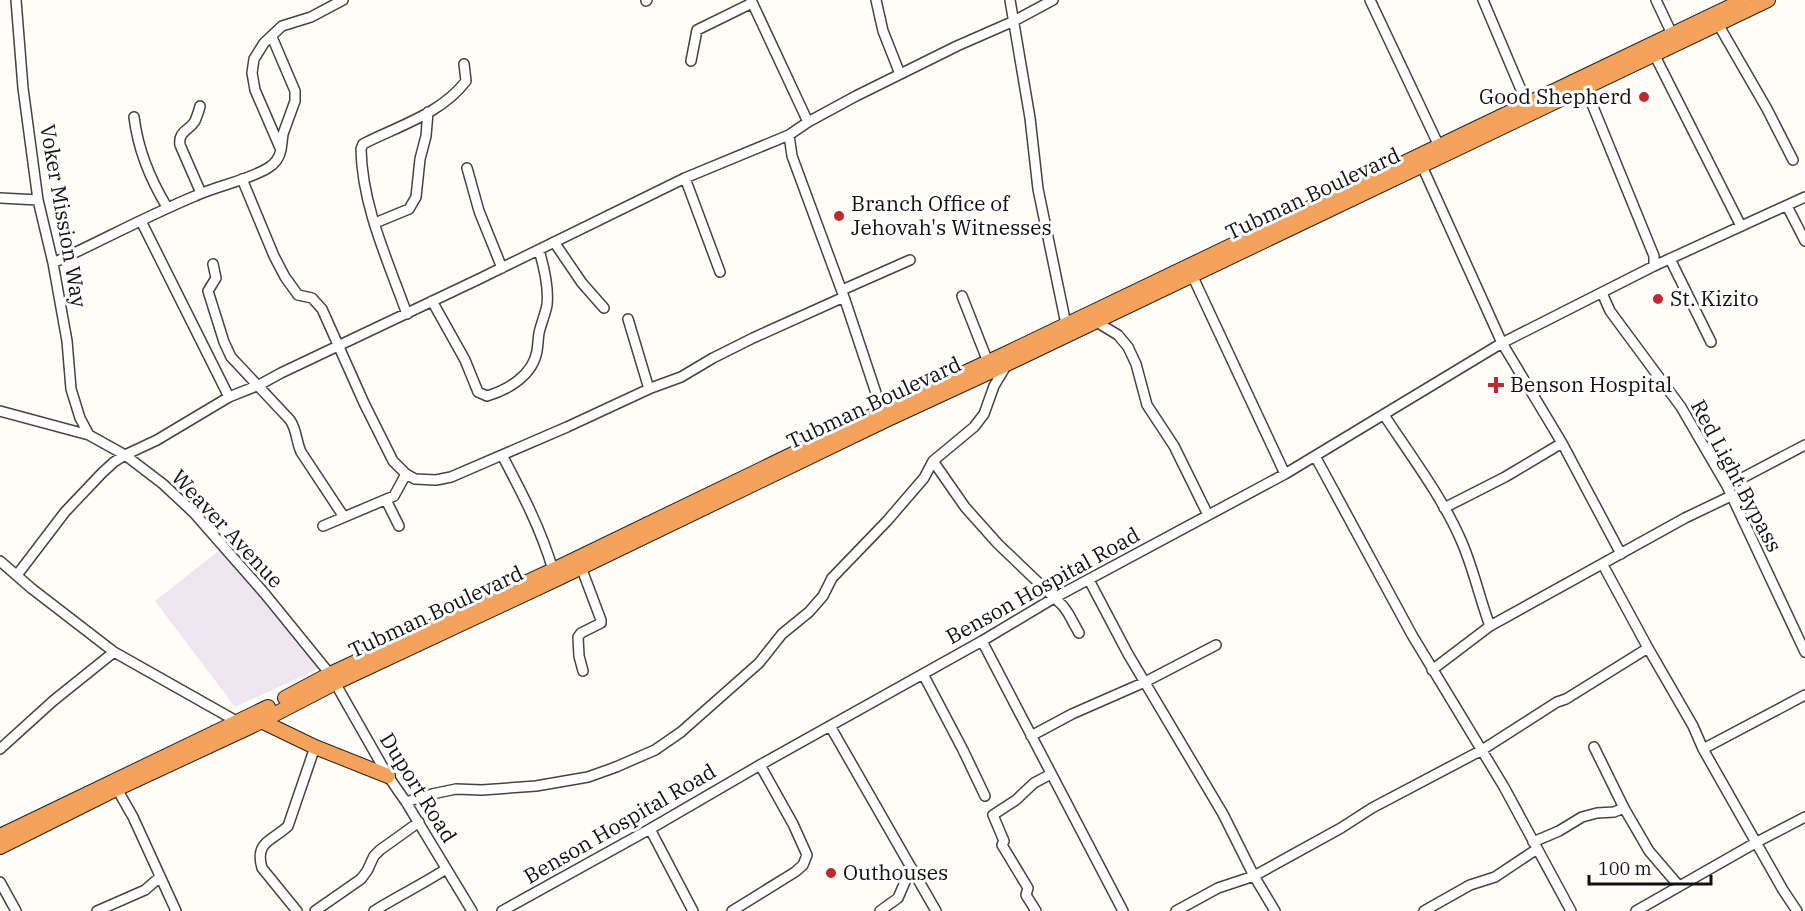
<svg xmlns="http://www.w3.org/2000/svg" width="1805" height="911" font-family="'IBM Plex Serif',serif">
	<rect width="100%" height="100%" fill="#fffdf5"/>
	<!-- industrial -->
	<path fill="#eee6ef" d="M 230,542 L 324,666 L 235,707 L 155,601 Z"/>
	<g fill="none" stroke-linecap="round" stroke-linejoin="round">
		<!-- minor casing -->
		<g stroke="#444" stroke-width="12">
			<path id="minor" d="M 16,0 L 23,88 L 38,200 L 53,263 L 67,341 L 71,389 L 80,418 L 89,435
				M 751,0 L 808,122
				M 876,0 L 883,31 L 900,74
				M 1010,0 L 1030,118 L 1038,189 L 1067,329
				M 1370,0 L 1439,146
				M 1483,0 L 1527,104
				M 1656,0 L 1672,34
				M 646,1 L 647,0
				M 1718,24 L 1767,109 L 1793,160
				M 272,37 L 295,91 L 295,101 L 283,134 L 281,150
				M 1654,54 L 1741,226
				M 691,61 L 697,30 L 752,3
				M 200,106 C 199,111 197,116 195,121 C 189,131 178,131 180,145 L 201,193
				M 134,117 C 138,150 150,179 167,207
				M 789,135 L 792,156 L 844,297 L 882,411
				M 1422,166 L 1502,343 L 1562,443 L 1621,554
				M 467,168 L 479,211 L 502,268
				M 685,178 L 720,272
				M 242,179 L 274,256 L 285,277 L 298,295 L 312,298 L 322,309 L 364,403 L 393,461 L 406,474 L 415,479 L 436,480 L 451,477 L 567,427 L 651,388 L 681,377 L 713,358 L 753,338 L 844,297
				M 0,198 L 38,200
				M 1787,206 L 1805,241
				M 141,221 L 229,397
				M 375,223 L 409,209 L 416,197 L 420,159 L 426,136 L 428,112
				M 554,242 L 582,283 L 604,308
				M 1670,259 L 1711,342
				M 53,263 C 101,241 147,216 195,196 C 219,185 246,181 268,168 C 275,164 279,159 281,150 L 255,90 L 252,73 L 254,59 L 264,43 L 282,26 L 311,17 L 343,0
				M 213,264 L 216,278 L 208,291 L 224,342 L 231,357 L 290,420 C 297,430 296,441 301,452 L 344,517
				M 1654,266 L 1805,197
				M 1192,275 L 1285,474
				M 842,290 L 910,260
				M 1602,293 L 1610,311 L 1681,407 L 1727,486 L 1805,652
				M 962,296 L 988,362
				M 432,301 L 465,360 L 478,392 L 487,396 C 508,390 533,375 537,351 C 538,345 538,339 539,333 C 541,324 545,315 547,305 C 549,287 544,267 539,250
				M 407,314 C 388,261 362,206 361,149 L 363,144 C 398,126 441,114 466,81 L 464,64
				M 628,319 L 649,389
				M 1095,321 L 1118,335 L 1128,347 L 1136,364 L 1147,405 L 1174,446 L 1208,515
				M 0,411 L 89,435 L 125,455 L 163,484 L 194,513 L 265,594 L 330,674 L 388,776 L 406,802 L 472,911
				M 1384,415 C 1409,453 1442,497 1460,538 C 1473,566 1479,597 1490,626
				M 502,455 C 522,493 541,529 553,570
				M 1315,456 L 1412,635 L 1504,787 L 1571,911
				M 933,461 L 965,507 L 998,544 L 1063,606 L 1068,613 L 1079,633
				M 1727,486 L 1805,445
				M 386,500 L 399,526
				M 1444,508 L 1505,477 L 1562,443
				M 323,526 L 394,496 L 406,474
				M 0,561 L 31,588 L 114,652 L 238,722
				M 1603,565 L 1648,648 L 1693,726 L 1703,749 L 1783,890 L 1797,911
				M 581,567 L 601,620 L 601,623 L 581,633 L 578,637 L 579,656 L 583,671
				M 17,575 L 65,512 L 102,473 L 114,462 L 125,455 L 157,440 L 229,397 L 259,385 L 281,373 L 479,279 L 685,178 L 789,135 L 808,122 L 856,96 L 957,46 L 1014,21 L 1053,0
				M 1089,580 L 1128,654 L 1223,814 L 1254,876 L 1275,911
				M 982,641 L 1123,911
				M 1432,670 L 1490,626 L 1685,518 L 1731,496
				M 923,674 L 963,750 L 985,796
				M 830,726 L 936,911
				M 1031,736 L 1072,714 L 1145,682 L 1216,645
				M 1594,747 L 1624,808 L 1649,851 L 1679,886
				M 0,749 L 53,701 L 114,652
				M 1703,749 L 1805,695
				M 117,789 L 133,817 L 176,911
				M 406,802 L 432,794 L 456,789 L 482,790 L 536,786 L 588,777 L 616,767 L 655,750 L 681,732 L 759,663 L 782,634 L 809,612 L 823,596 L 832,578 L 887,521 L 924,478 L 933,461 L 974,427 L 984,414 L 994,386 L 1006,366
				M 650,829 L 693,911
				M 1533,842 L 1559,831 L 1582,817 L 1597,813 L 1614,812 L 1624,808
				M 0,882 L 16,911
				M 97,911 L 145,890 L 160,877
				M 297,911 L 262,868 C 254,841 274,840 288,826 L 315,747
				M 315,911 L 361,879 L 367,871 L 374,856 L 380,850 L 419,822
				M 374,911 C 398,896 423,884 446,869
				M 502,911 L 650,829 L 760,765 L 982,641 L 1054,598 L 1285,474 L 1502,343 L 1654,266 L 1654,256 L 1585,87
				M 732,911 L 795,872 L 803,865 L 807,855 L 793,824 L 760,765
				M 880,911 L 898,898 L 911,868
				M 1036,911 L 1026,895 L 1028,888 L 1002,845 L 1004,841 L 993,815 L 1016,800 L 1034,783 L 1051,774
				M 1176,911 L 1218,888 L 1254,876 L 1341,828 L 1372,808 L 1482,750 L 1557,702 L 1566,699 L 1648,648
				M 1424,911 L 1470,885 L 1495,877 L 1537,849
				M 1636,911 L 1757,842 L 1805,817"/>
		</g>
		<!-- highway casing -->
		<g stroke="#222" stroke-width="16">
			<path id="highway" d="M 285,698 L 330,674 L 553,570 L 882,411 L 1003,355 L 1744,0
				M 261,721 L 315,747 L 388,776
				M 0,836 L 268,707
				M 0,847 L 108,793 L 254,725 L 335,683 L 557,579 L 886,420 L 992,371 L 1768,0"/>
		</g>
		<!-- minor -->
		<use href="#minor" stroke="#fff" stroke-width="9"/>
		<!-- highway -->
		<use href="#highway" stroke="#f5a25d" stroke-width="14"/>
	</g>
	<!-- markers -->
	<g fill="#c4262e" stroke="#fff" stroke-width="2">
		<circle cx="1644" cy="97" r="6"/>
		<circle cx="839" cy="216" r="6"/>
		<circle cx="1658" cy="299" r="6"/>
		<path d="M1493 376h6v6h6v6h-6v6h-6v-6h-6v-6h6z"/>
		<circle cx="831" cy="873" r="6"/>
	</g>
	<g text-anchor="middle" stroke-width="6" stroke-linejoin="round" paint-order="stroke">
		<!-- poi labels -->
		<g font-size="21" fill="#111" stroke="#fff" text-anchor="start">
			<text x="1632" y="104" text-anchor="end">Good Shepherd</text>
			<text x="851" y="211">Branch Office of<tspan x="851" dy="24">Jehovah's Witnesses</tspan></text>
			<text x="1670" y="306">St. Kizito</text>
			<text x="1510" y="392">Benson Hospital</text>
			<text x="843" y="880">Outhouses</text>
		</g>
		<!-- street labels -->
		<g font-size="21" fill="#111" stroke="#fff">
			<text transform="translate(1313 194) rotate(-25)" y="7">Tubman Boulevard</text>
			<text transform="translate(63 216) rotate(80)" y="7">Voker Mission Way</text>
			<text transform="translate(874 403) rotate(-25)" y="7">Tubman Boulevard</text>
			<text transform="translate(1736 476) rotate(62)" y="7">Red Light Bypass</text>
			<text transform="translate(227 529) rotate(47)" y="7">Weaver Avenue</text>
			<text transform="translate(1043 586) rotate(-29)" y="7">Benson Hospital Road</text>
			<text transform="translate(436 612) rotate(-25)" y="7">Tubman Boulevard</text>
			<text transform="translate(418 788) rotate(58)" y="7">Duport Road</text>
			<text transform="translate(620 824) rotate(-30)" y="7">Benson Hospital Road</text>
		</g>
	</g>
	<!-- scale -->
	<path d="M1589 875v9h122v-9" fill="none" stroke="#111111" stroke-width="3"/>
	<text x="1598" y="875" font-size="18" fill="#111111" stroke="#ffffff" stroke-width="4.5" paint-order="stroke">100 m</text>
</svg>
